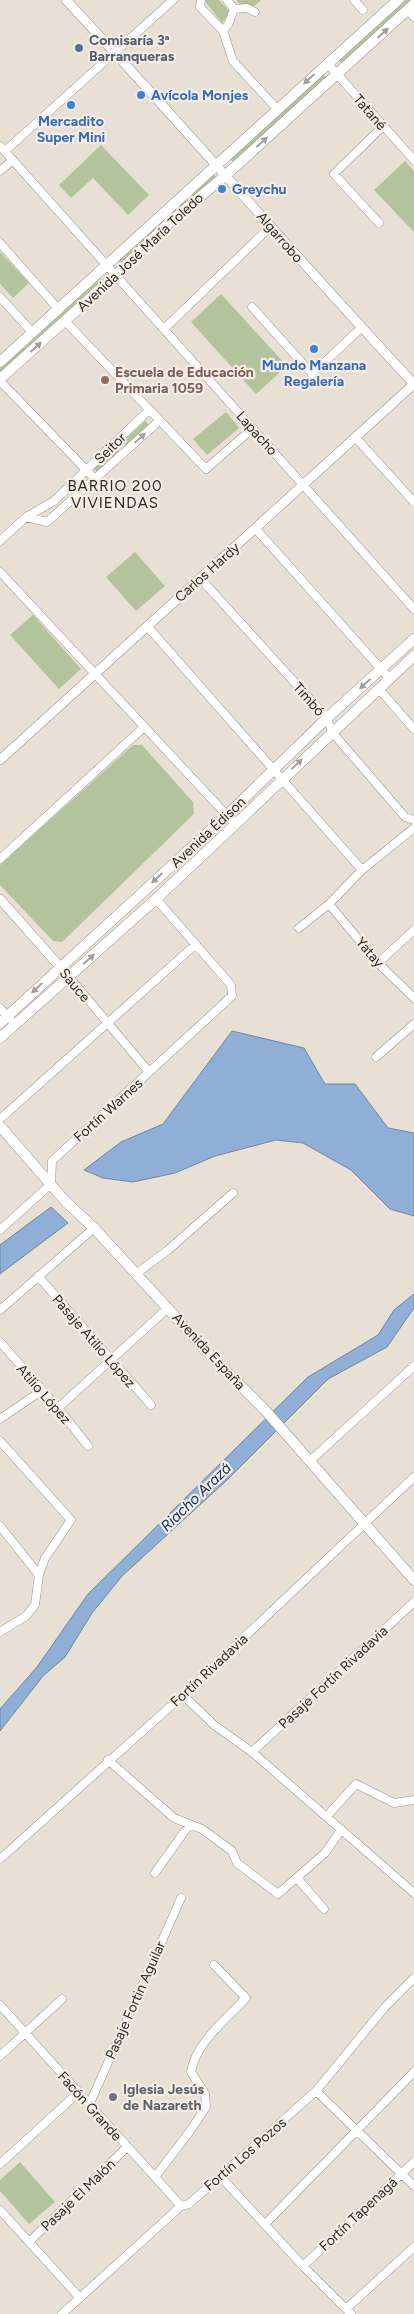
<svg xmlns="http://www.w3.org/2000/svg" width="414" height="2314" font-family="Figtree,sans-serif">
	<rect width="100%" height="100%" fill="#e8dfd5"/>
	<!-- green -->
	<path fill="#b3c49d" d="M 204,0 L 219,0 L 230,12 L 222,23 Z
		M 236,0 L 261,0 L 247,12 Z
		M 406,0 L 412,0 L 342,64 L 339,60 Z
		M 323,75 L 327,77 L 233,162 L 230,159 Z
		M 101,145 L 149,195 L 128,215 L 93,178 L 71,198 L 59,185 Z
		M 405,161 L 414,171 L 414,232 L 374,190 Z
		M 212,172 L 217,178 L 120,264 L 116,258 Z
		M 0,252 L 29,283 L 13,298 L 0,284 Z
		M 100,278 L 102,280 L 0,372 L 0,367 Z
		M 221,294 L 287,366 L 256,394 L 191,322 Z
		M 226,412 L 239,428 L 207,455 L 193,439 Z
		M 145,421 L 149,425 L 126,446 L 122,442 Z
		M 116,447 L 120,452 L 98,473 L 93,468 Z
		M 135,552 L 165,586 L 136,611 L 106,577 Z
		M 33,615 L 81,669 L 59,689 L 10,635 Z
		M 133,745 L 142,745 L 193,802 L 194,814 L 62,942 L 53,941 L 0,885 L 0,865 Z
		M 20,2162 L 55,2202 L 29,2224 L 0,2191 L 0,2180 Z"/>
	<!-- water -->
	<path fill="#8fafd6" stroke="#7187a1" d="M 232,1031 L 304,1048 L 325,1084 L 355,1084 L 388,1128 L 414,1133 L 414,1216 L 390,1209 L 351,1170 L 303,1143 L 276,1140 L 215,1156 L 175,1173 L 133,1182 L 103,1178 L 84,1170 L 121,1142 L 163,1124 Z
		M 51,1207 L 68,1223 L 0,1274 L 0,1245 Z
		M 414,1294 L 414,1308 L 387,1347 L 328,1379 L 227,1480 L 122,1576 L 92,1613 L 65,1657 L 43,1676 L 0,1731 L 0,1709 L 37,1667 L 88,1594 L 308,1377 L 378,1335 L 394,1310 Z"/>
	<g fill="none" stroke-linecap="round" stroke-linejoin="round">
		<!-- minor casing -->
		<g stroke="#9b938a" stroke-width="9">
			<path id="minor" d="M 201,0 L 200,7 L 223,31 L 233,61 L 277,109
				M 354,0 L 363,10
				M 234,9 L 247,8 L 255,12
				M 408,10 L 414,17
				M 223,31 L 229,23 L 234,9 L 227,0
				M 327,63 L 414,160
				M 0,146 L 414,609
				M 5,151 L 173,0
				M 0,171 L 13,160
				M 379,223 L 334,174 L 382,127
				M 0,243 L 59,310
				M 0,297 L 32,332
				M 252,307 L 312,374 L 361,328
				M 65,321 L 206,469 L 253,428
				M 164,329 L 270,227
				M 0,381 L 95,479
				M 355,437 L 414,502
				M 26,517 L 47,522 L 159,421
				M 255,528 L 389,678
				M 0,541 L 26,517 L 54,501 L 149,410
				M 0,572 L 235,824
				M 200,578 L 327,718 L 332,732 L 405,817 L 414,820
				M 147,626 L 362,870
				M 379,689 L 414,729
				M 0,859 L 144,727
				M 329,904 L 378,963 L 414,998
				M 299,928 L 329,904 L 362,870 L 414,828
				M 378,963 L 414,930
				M 69,977 L 149,1072
				M 0,1008 L 10,1019
				M 376,1057 L 414,1024
				M 0,1119 L 196,944
				M 0,1230 L 51,1184 L 52,1161 L 232,996 L 231,985 L 156,899
				M 136,1274 L 168,1250 L 233,1193
				M 38,1276 L 151,1405
				M 0,1310 L 94,1228
				M 0,1342 L 58,1408 L 88,1446
				M 58,1408 L 168,1308
				M 0,1419 L 41,1391
				M 0,1441 L 71,1520 L 45,1558 L 39,1575 L 35,1605 L 26,1616 L 0,1632
				M 311,1460 L 414,1366
				M 0,1526 L 39,1575
				M 183,1695 L 214,1725 L 252,1752 L 414,1893
				M 252,1752 L 414,1602
				M 108,1760 L 174,1818 L 202,1829 L 232,1851 L 237,1863 L 278,1894 L 325,1853 L 341,1830
				M 327,1816 L 356,1784 L 394,1803 L 414,1800
				M 0,1859 L 183,1695 L 414,1477
				M 155,1873 L 189,1825
				M 297,1878 L 324,1909
				M 0,2005 L 181,2206
				M 0,2056 L 62,1999
				M 316,2091 L 414,2186
				M 90,2103 L 181,1898
				M 0,2164 L 79,2092
				M 220,2176 L 303,2266 L 351,2314
				M 155,2177 L 190,2131 L 206,2107 L 205,2094 L 191,2072 C 196,2042 226,2020 246,1998 L 214,1965
				M 0,2210 L 80,2298
				M 265,2224 L 414,2072
				M 29,2242 L 127,2147
				M 303,2266 L 414,2162
				M 346,2309 L 414,2247
				M 62,2314 L 181,2206 L 189,2204 L 316,2091 L 385,2007 L 414,1978"/>
		</g>
		<!-- tertiary casing -->
		<g stroke="#9b938a" stroke-width="10">
			<path id="tertiary" d="M 66,0 C 184,126 296,258 414,384
				M 0,760 L 414,384
				M 0,899 L 69,977"/>
		</g>
		<!-- secondary casing -->
		<g stroke="#9b938a" stroke-width="11">
			<path id="secondary" d="M 0,362 L 398,0
				M 0,379 L 116,275 L 169,223 L 226,175 L 414,4
				M 0,1023 L 227,815 L 327,718 L 414,639
				M 0,1038 L 156,899 L 414,656
				M 0,1126 L 66,1202 L 94,1228 L 216,1361 L 265,1410 L 414,1580"/>
		</g>
		<!-- minor -->
		<use href="#minor" stroke="#fff" stroke-width="8"/>
		<!-- tertiary -->
		<use href="#tertiary" stroke="#fff" stroke-width="9"/>
		<!-- secondary -->
		<use href="#secondary" stroke="#fff" stroke-width="10"/>
	</g>
	<!-- one-way arrows -->
	<defs><path id="oneway-solid" d="M-6-.8H1V-3.2L6.5 0L1 3.2V.8H-6Z" transform="scale(1.25)"/></defs>
	<g fill="#a09f9d">
		<use href="#oneway-solid" transform="translate(383 33) rotate(-42)"/>
		<use href="#oneway-solid" transform="translate(309 79) rotate(138)"/>
		<use href="#oneway-solid" transform="translate(262 142) rotate(-42)"/>
		<use href="#oneway-solid" transform="translate(36 347) rotate(-42)"/>
		<use href="#oneway-solid" transform="translate(140 438) rotate(-42)"/>
		<use href="#oneway-solid" transform="translate(365 684) rotate(138)"/>
		<use href="#oneway-solid" transform="translate(297 764) rotate(-43)"/>
		<use href="#oneway-solid" transform="translate(157 878) rotate(138)"/>
		<use href="#oneway-solid" transform="translate(89 959) rotate(-42)"/>
		<use href="#oneway-solid" transform="translate(37 988) rotate(137)"/>
	</g>
	<!-- markers -->
	<circle fill="#5c6f8a" stroke="#f5ece3" stroke-width="2" cx="79" cy="48" r="5"/>
	<g fill="#3f7fe0" stroke="#f5ece3" stroke-width="2">
		<circle cx="141" cy="95" r="5"/>
		<circle cx="71" cy="105" r="5"/>
		<circle cx="222" cy="189" r="5"/>
		<circle cx="314" cy="349" r="5"/>
	</g>
	<circle fill="#8d6e63" stroke="#f5ece3" stroke-width="2" cx="105" cy="380" r="5"/>
	<circle fill="#6b7280" stroke="#f5ece3" stroke-width="2" cx="113" cy="2097" r="5"/>
	<g text-anchor="middle" stroke-width="4.5" stroke-linejoin="round" paint-order="stroke">
		<!-- service labels -->
		<g font-size="14" font-weight="bold" fill="#4e5e75" stroke="#f5ece3" text-anchor="start">
			<text x="89" y="45">Comisaría 3ª<tspan x="89" dy="16">Barranqueras</tspan></text>
		</g>
		<!-- shop labels -->
		<g font-size="14" font-weight="bold" fill="#366cbe" stroke="#f5ece3" text-anchor="start">
			<text x="151" y="100">Avícola Monjes</text>
			<text x="71" y="126" text-anchor="middle">Mercadito<tspan x="71" dy="16">Super Mini</tspan></text>
			<text x="232" y="194">Greychu</text>
			<text x="314" y="370" text-anchor="middle">Mundo Manzana<tspan x="314" dy="16">Regalería</tspan></text>
		</g>
		<!-- street labels -->
		<g font-size="14" fill="#2c2925" stroke="#f5ece3">
			<text transform="translate(370 112) rotate(49)" y="5">Tatané</text>
			<text transform="translate(280 237) rotate(49)" y="5">Algarrobo</text>
			<text transform="translate(140 252) rotate(-43)" y="5">Avenida José María Toledo</text>
			<text transform="translate(257 433) rotate(48)" y="5">Lapacho</text>
			<text transform="translate(110 448) rotate(-44)" y="5">Seitor</text>
			<text transform="translate(207 572) rotate(-42)" y="5">Carlos Hardy</text>
			<text transform="translate(309 699) rotate(48)" y="5">Timbó</text>
			<text transform="translate(208 832) rotate(-43)" y="5">Avenida Édison</text>
			<text transform="translate(370 952) rotate(49)" y="5">Yatay</text>
			<text transform="translate(75 985) rotate(50)" y="5">Sauce</text>
			<text transform="translate(108 1110) rotate(-42)" y="5">Fortín Warnes</text>
			<text transform="translate(94 1341) rotate(49)" y="5">Pasaje Atilio López</text>
			<text transform="translate(209 1351) rotate(47)" y="5">Avenida España</text>
			<text transform="translate(44 1394) rotate(49)" y="5">Atilio López</text>
			<text transform="translate(209 1670) rotate(-43)" y="5">Fortín Rivadavia</text>
			<text transform="translate(333 1677) rotate(-43)" y="5">Pasaje Fortín Rivadavia</text>
			<text transform="translate(135 2000) rotate(-66)" y="5">Pasaje Fortin Aguilar</text>
			<text transform="translate(90 2106) rotate(48)" y="5">Facón Grande</text>
			<text transform="translate(245 2154) rotate(-41)" y="5">Fortín Los Pozos</text>
			<text transform="translate(78 2195) rotate(-44)" y="5">Pasaje El Malón</text>
			<text transform="translate(358 2214) rotate(-43)" y="5">Fortín Tapenagá</text>
		</g>
		<!-- education labels -->
		<g font-size="14" font-weight="bold" fill="#785e54" stroke="#f5ece3" text-anchor="start">
			<text x="115" y="377">Escuela de Educación<tspan x="115" dy="16">Primaria 1059</tspan></text>
		</g>
		<!-- worship labels -->
		<g font-size="14" font-weight="bold" fill="#5b616d" stroke="#f5ece3" text-anchor="start">
			<text x="123" y="2094">Iglesia Jesús<tspan x="123" dy="16">de Nazareth</tspan></text>
		</g>
		<!-- neighbourhood labels -->
		<g font-size="15" letter-spacing="1" fill="#2c2925" stroke="#f5ece3">
			<text x="115" y="491">BARRIO 200<tspan x="115" dy="17">VIVIENDAS</tspan></text>
		</g>
		<!-- water labels -->
		<g font-size="15" font-style="italic" fill="#043565" stroke="#f5ece3">
			<text transform="translate(196 1497) rotate(-44)" y="5">Riacho Arazá</text>
		</g>
	</g>
</svg>
